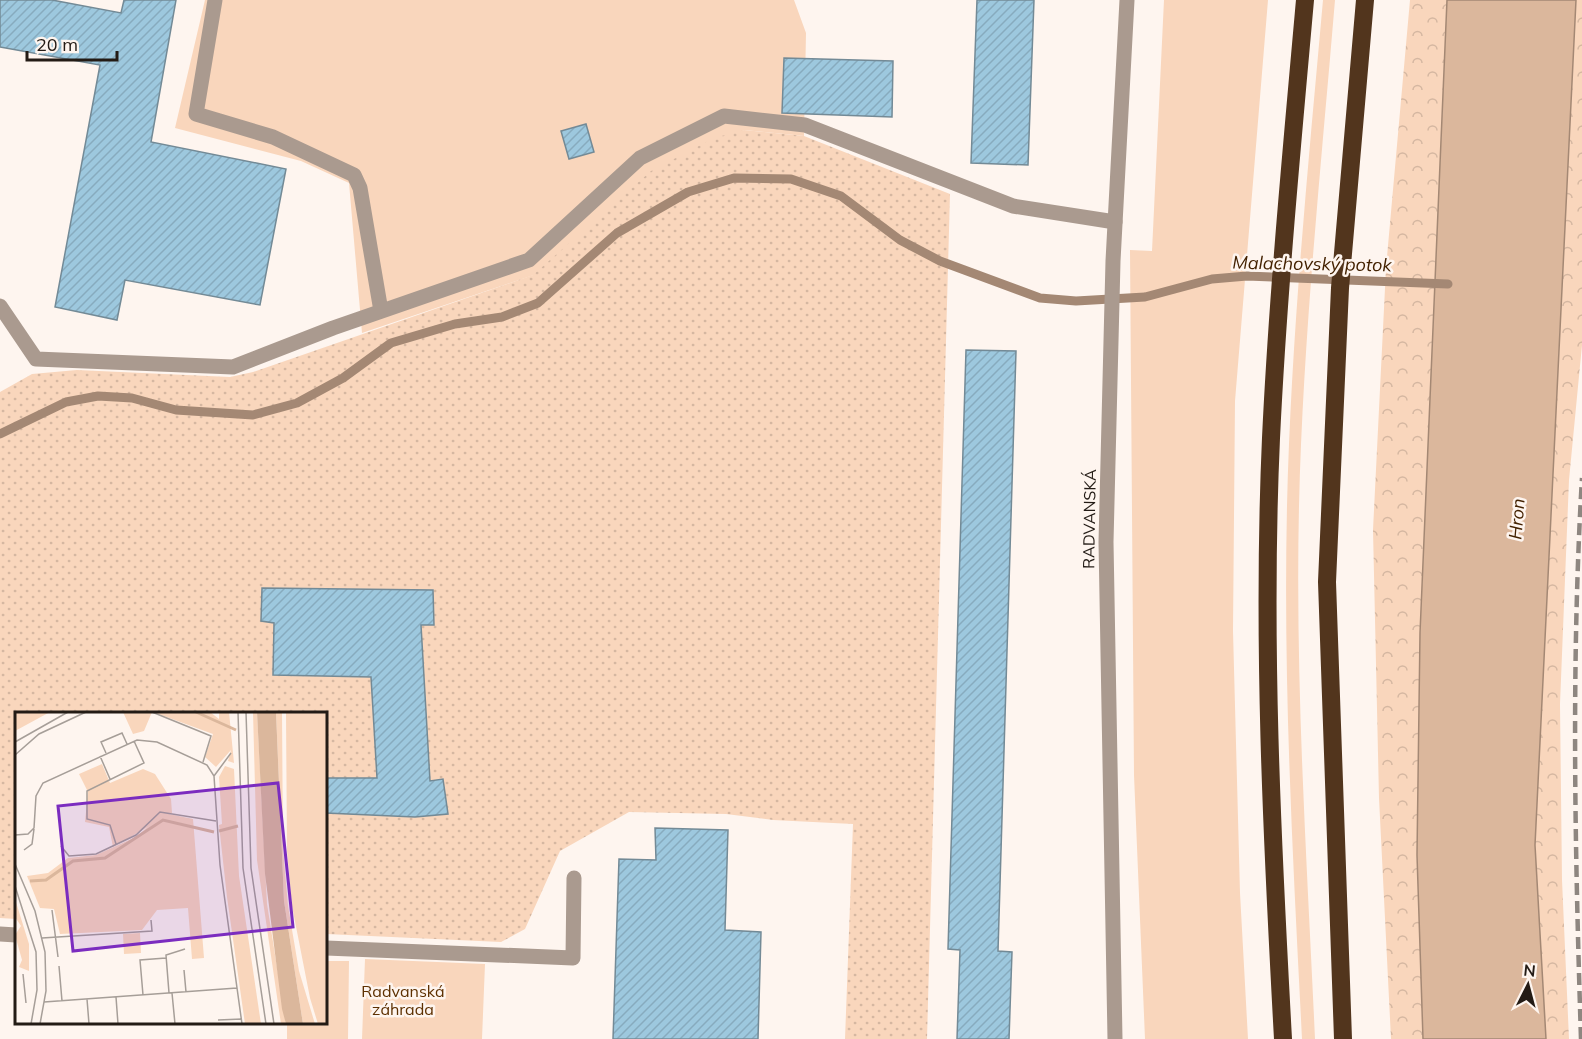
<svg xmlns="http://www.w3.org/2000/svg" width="1582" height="1039" font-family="Mulish,sans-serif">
	<defs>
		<pattern id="forest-crowns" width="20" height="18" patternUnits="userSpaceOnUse" patternTransform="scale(1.5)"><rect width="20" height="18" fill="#f9d6bc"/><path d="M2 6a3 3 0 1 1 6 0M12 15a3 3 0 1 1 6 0" fill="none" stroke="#d5b7a1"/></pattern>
		<pattern id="park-dots" width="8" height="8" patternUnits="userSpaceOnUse" patternTransform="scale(1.5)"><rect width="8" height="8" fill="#f9d6bc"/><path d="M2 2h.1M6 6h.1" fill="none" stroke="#d5b7a1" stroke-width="1.8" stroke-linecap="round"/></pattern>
		<pattern id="building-hatch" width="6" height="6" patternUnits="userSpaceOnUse" patternTransform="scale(1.5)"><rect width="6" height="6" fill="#9dc8de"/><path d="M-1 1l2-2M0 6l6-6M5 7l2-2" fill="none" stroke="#87abbe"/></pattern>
	</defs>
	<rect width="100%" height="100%" fill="#fef5ef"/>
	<!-- green -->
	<path fill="#f9d6bc" d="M 205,0 L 794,0 L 806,33 L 804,136 L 744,130 L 552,259 L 534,275 L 362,333 L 349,183 L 301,161 L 175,128 Z
		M 1164,0 L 1268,0 L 1235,401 L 1233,631 L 1240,893 L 1248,1039 L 1145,1039 L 1134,775 L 1130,250 L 1152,251 Z
		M 1323,0 L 1335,0 C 1321,168 1303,337 1299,506 C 1295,684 1307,862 1315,1039 L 1302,1039 C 1293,861 1283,684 1287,506 C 1291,337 1308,168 1323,0 Z
		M 365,959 L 485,964 L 482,1039 L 362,1039 Z
		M 326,961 L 349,961 L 348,1039 L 287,1039 L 287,1023 L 326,1022 Z"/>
	<!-- forest -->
	<path fill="url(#forest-crowns)" d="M 1410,0 L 1447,0 L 1420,633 L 1417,855 L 1423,1039 L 1391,1039 L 1379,798 L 1373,530 L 1386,268 Z
		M 1576,0 L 1582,0 L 1582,345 L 1569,480 L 1560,704 L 1562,880 L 1569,1039 L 1546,1039 L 1535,845 Z"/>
	<!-- park -->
	<path fill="url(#park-dots)" d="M 744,130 L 804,136 L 950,194 L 927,1039 L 845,1039 L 853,824 L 773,820 L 726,814 L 629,812 L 560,851 L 525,929 L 501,942 L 326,934 L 326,714 L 16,714 L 16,919 L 0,918 L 0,392 L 32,374 L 77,370 L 230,377 L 253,372 L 533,275 L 651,171 L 714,138 Z"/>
	<!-- water -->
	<path fill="#dbb79c" stroke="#a48874" stroke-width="1.5" d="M 1447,0 L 1576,0 L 1535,845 L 1546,1039 L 1423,1039 L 1417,855 L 1420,633 Z"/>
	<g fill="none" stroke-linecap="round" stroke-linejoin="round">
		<!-- stream -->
		<path stroke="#a48874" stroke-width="9" d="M 0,434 L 66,402 L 98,396 L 132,398 L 176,410 L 253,415 L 297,403 L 343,378 L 391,343 L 455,324 L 502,317 L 538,303 L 617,233 L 688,192 L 734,178 L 791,179 L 841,196 L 900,240 L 940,261 L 1040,298 L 1076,301 L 1145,297 L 1212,279 L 1247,276 L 1448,284"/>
	</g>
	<!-- building -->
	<path fill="url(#building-hatch)" stroke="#738a96" stroke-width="1.5" d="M 0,0 L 52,0 L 121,13 L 124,0 L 176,0 L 151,142 L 286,169 L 260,305 L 125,280 L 117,320 L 55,307 L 100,65 L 0,47 Z
		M 977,0 L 1034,0 L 1028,165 L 971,163 Z
		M 784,58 L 893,61 L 892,117 L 782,113 Z
		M 586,124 L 594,152 L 569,159 L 561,131 Z
		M 966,350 L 1016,351 L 998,951 L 1012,952 L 1009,1039 L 957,1039 L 960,950 L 948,949 Z
		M 262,588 L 433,590 L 434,625 L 421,625 L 430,781 L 443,779 L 448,814 L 415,817 L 326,813 L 326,778 L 377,778 L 371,677 L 273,675 L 274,623 L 261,621 Z
		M 655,828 L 728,830 L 725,930 L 761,932 L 758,1039 L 613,1039 L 619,859 L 656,860 Z"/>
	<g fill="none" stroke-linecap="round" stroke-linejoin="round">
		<!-- service -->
		<path stroke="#aa9a8f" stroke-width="15" d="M 215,0 L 196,114 L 273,137 L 354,175 L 360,188 L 381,311
			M 0,306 L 36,359 L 233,367 L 333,328 L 529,260 L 640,158 L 724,116 L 805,125 L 1013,206 L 1115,222
			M 0,934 L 16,935
			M 326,948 L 573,958 L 574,878"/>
		<!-- minor -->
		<path stroke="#aa9a8f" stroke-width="15" d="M 1115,1039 L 1106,542 L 1113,261 L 1127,0"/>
		<!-- motorway -->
		<path stroke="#52351d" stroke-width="18" d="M 1283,1039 C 1272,839 1262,638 1271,438 C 1278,292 1292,146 1305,0
			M 1343,1039 L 1327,582 L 1340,288 L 1365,0"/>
		<!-- rail -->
		<path stroke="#8e8680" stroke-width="4.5" stroke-dasharray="12 6" stroke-linecap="butt" d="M 1581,1039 C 1575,852 1571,665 1582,478"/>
	</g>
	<g text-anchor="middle" stroke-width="5" stroke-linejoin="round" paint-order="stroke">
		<!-- street labels -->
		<g font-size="16" fill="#231b15" stroke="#fef5ef">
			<text transform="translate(1089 519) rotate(-89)" y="6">RADVANSKÁ</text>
		</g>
		<!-- park labels -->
		<g font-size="16" fill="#5d3001" stroke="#fef5ef">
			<text x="403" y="997">Radvanská<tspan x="403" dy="18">záhrada</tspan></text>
		</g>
		<!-- water labels -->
		<g font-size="18" font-style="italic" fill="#432100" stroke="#fef5ef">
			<text transform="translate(1312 264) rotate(1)" y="6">Malachovský potok</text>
			<text transform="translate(1517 519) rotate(-85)" y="6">Hron</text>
		</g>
	</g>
	<!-- overview -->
	<g transform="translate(15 712)">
		<rect width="312" height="312" fill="#fef5ef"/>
		<path d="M 0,0 L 35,0 L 0,19 ZM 108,0 L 137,0 L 129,19 L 118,22 ZM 138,0 L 195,0 L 204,7 L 204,0 L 214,0 L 219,51 L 213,49 L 216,38 L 201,55 L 190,45 L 198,22 ZM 87,52 L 95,71 L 128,57 L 140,62 L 156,87 L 157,101 L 98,135 L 94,115 L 70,110 L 73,80 L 64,62 ZM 210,54 L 219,57 L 224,164 L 246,312 L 230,312 L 212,185 L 204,113 L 207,112 L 204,65 ZM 125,221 L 126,241 L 109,242 L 108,222 Z" fill="#f9d6bc"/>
		<path d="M 238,0 L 242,0 L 252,192 L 271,312 L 266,312 L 242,148 ZM 261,0 L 267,0 L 268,138 L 273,194 L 284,259 L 300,312 L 288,312 L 269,189 ZM 271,0 L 312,0 L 312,312 L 303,312 L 295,286 L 277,194 L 272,139 ZM 0,187 L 14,232 L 14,259 L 4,255 L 7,248 L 0,223 L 6,214 L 0,205 Z" fill="#f9d6bc"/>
		<path d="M 149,101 L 178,107 L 189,246 L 177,247 L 173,196 L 142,198 L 127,218 L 45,222 L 39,197 L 25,196 L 12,164 L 33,161 L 53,146 L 81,143 L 121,125 Z" fill="#f9d6bc"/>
		<path d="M 242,0 L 261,0 L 269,189 L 288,312 L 271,312 L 267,297 L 250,162 Z" fill="#dbb79c"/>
		<path fill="none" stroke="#dbb79c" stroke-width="3" d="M 181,0 L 221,18M 204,119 L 223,114M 15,169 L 31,168 L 58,149 L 90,146 L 148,108 L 199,120"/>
		<path fill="none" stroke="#a69e98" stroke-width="1.5" d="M 137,0 L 196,24 L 188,50M 223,0 L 228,156 L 251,312M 231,0 L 236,156 L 259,312M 0,30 L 53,0M 91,41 L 86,30 L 107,21 L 112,32M 0,43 L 24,22 L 71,0M 85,44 L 95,67M 199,64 L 216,41M 0,123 L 13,122 L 19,116 L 21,84 L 28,71 L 122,28 L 142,30 L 192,53 L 199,64 L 205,153 L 227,312M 101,132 L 95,113 L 72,107 L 72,79 L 129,51 L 119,29M 46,134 L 54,144 L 81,142 L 121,123 L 145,100 L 201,109M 9,138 L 17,132 L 19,117M 0,152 L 20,199 L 30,240 L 31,279 L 25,312M 0,174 L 21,240 L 22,278 L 16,312M 37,198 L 43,245M 27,226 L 137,219 L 136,208M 44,254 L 47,289M 169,258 L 171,280M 8,262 L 11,291M 154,281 L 151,243 L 170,237M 157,281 L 160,312M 128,283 L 125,248 L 151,246M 101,285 L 103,312M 72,287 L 74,312M 29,290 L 222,276M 203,308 L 227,307"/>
		<path fill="#7b2cbf" fill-opacity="0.15" stroke="#7b2cbf" stroke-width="3" d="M 263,71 L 278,215 L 58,239 L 43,94 Z"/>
		<rect width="312" height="312" fill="none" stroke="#231b15" stroke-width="3"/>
	</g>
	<!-- north arrow -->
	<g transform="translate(1528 985) rotate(6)" stroke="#fef5ef" stroke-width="4.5" paint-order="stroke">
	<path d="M0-4.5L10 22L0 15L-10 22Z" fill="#231b15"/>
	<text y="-9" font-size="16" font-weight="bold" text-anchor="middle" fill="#231b15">N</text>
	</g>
	<!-- scale -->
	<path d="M27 51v9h90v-9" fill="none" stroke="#231b15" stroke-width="3"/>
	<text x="36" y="51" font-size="18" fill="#231b15" stroke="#fef5ef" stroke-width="4.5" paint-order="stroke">20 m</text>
</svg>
